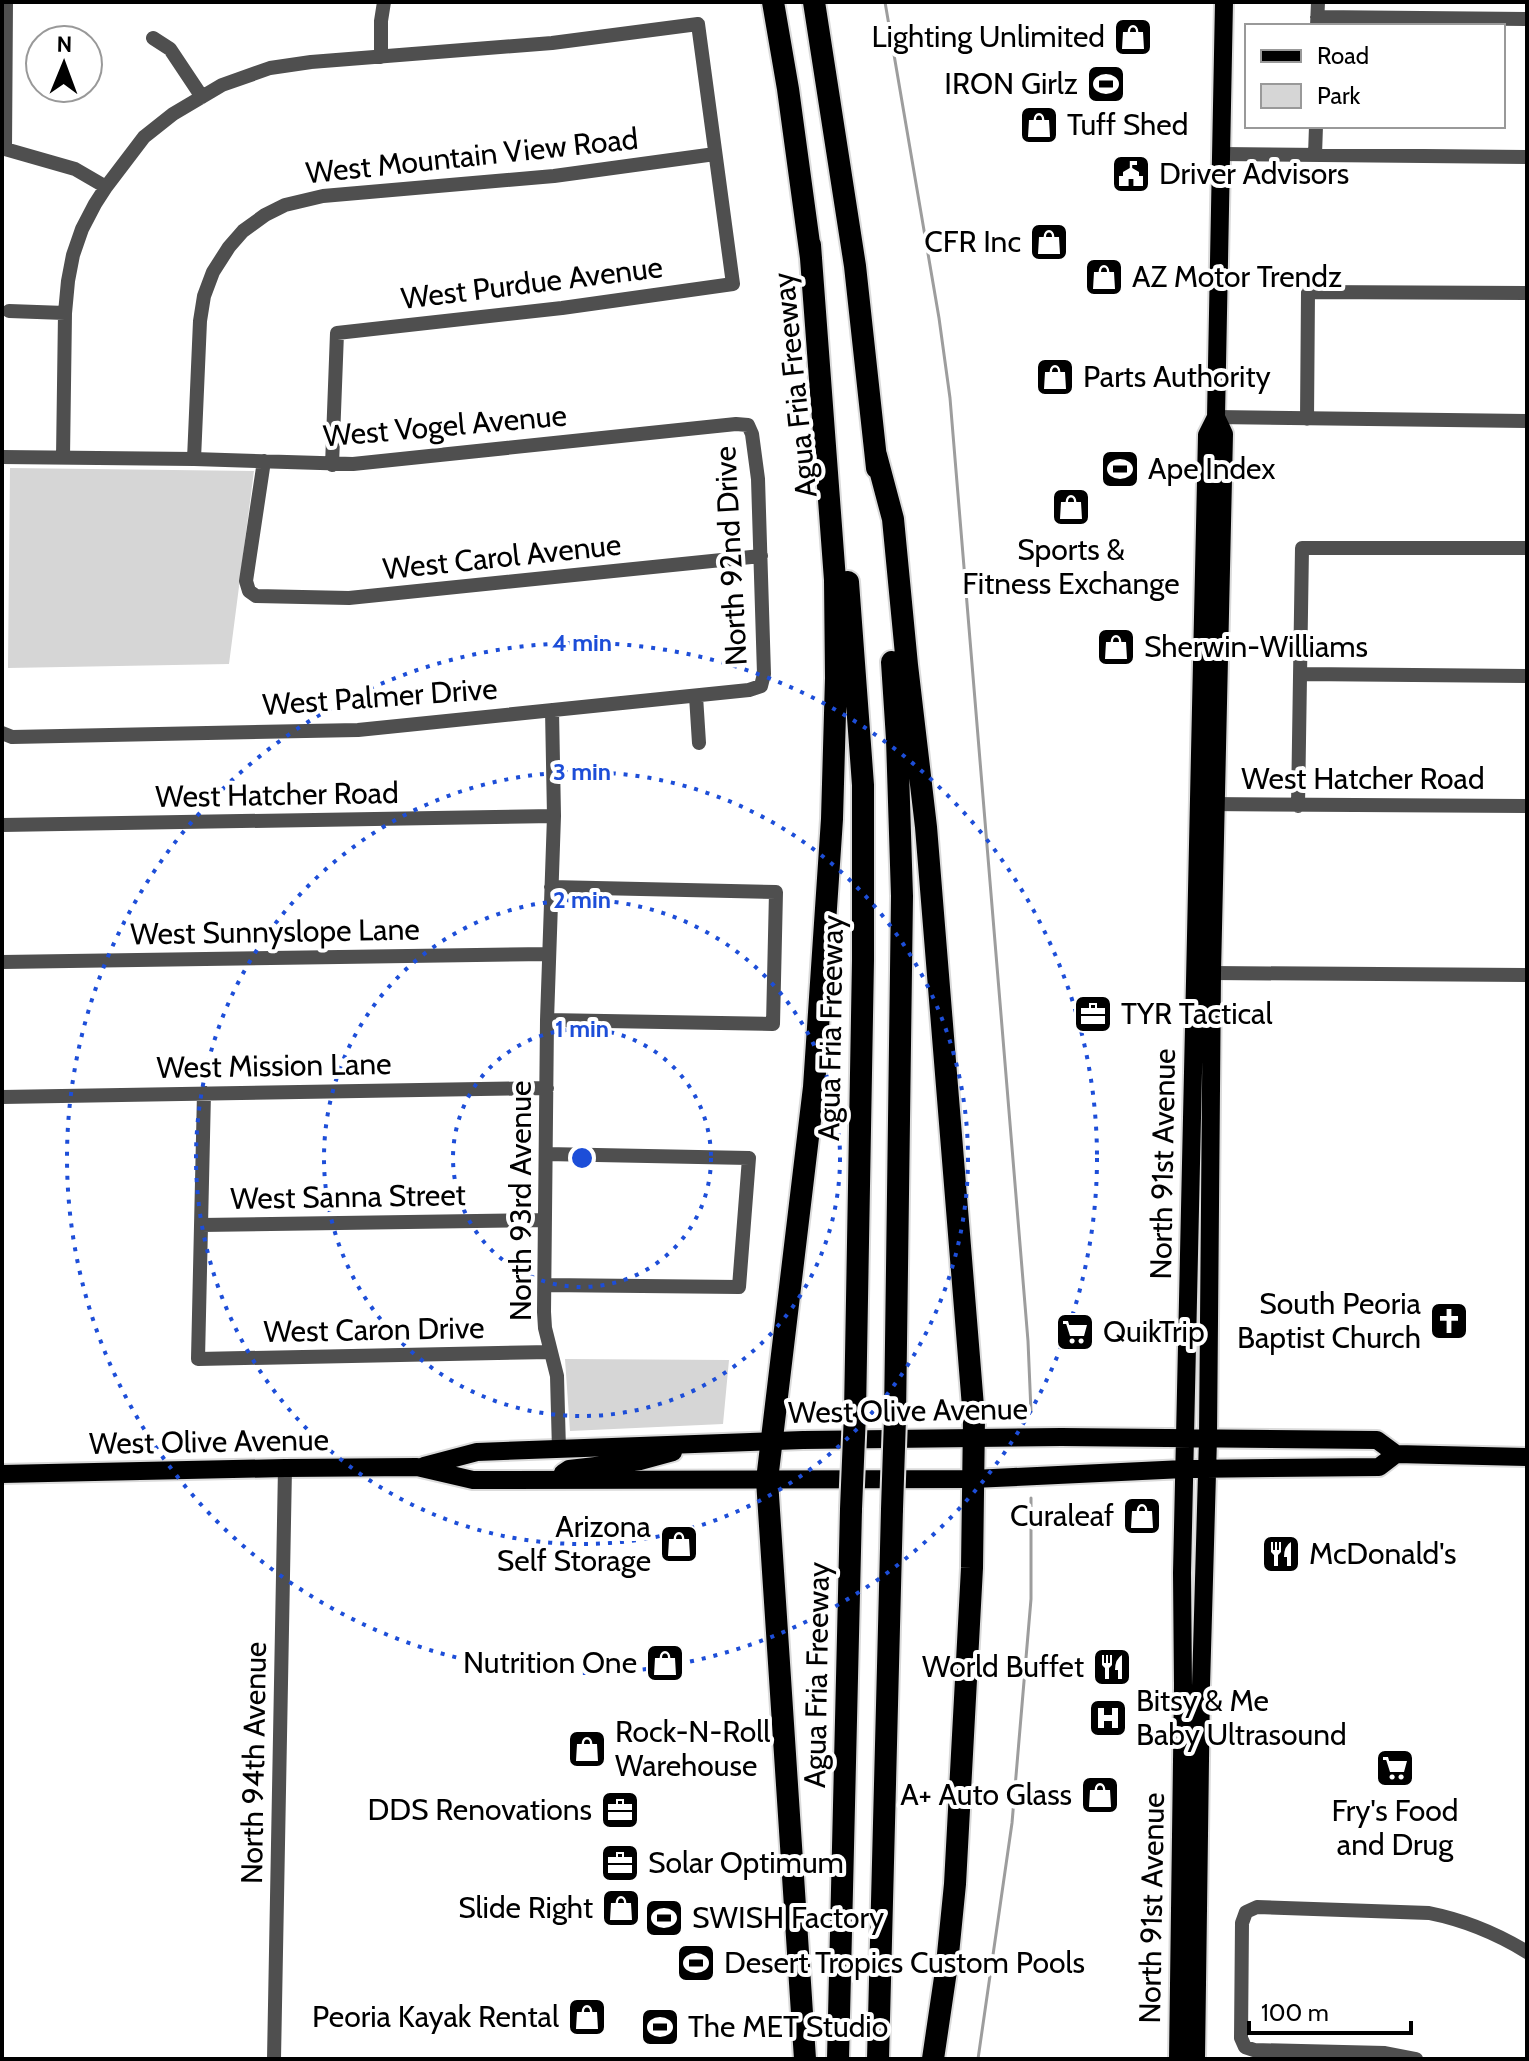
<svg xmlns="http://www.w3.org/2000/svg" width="1529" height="2061" font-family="Cabin,sans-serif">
	<rect width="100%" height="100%" fill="#fff"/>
	<!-- green -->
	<path fill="#d6d6d6" d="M 10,468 L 254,471 L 229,664 L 8,668 Z
		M 565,1359 L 729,1360 L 723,1424 L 570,1431 Z"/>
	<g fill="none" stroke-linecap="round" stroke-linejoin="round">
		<!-- stream -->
		<path stroke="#9d9d9d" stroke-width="3" d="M 885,2 L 939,318 L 950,398 L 1028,1341 L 1031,1412
			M 978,2059 L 1012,1823 L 1031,1599 L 1031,1498"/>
		<!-- major casing -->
		<g stroke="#dbdbdb" stroke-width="22">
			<path id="major" d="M 424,1466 L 477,1452 L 803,1440 L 1061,1437 L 1377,1440 L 1396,1454 L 1527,1457
				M 2,1474 L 285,1468 L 417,1467 L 473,1480 L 973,1479 L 1184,1469 L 1379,1467 L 1396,1454
				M 561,1480 L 563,1473 L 569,1469 L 640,1461 L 673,1452
				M 1178,2059 L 1183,1686 L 1182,1573 L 1207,435 L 1216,417 L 1224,2
				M 1196,2059 L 1201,1686 L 1208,1438 L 1212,973 L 1224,434 L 1216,417"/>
		</g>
		<!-- highway casing -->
		<g stroke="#dbdbdb" stroke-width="26">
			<path id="highway" d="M 773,2 L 788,89 L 811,258
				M 814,2 L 855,266 L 877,468
				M 876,455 L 893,519 L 907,665 L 926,827 L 974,1419 L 972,1568 L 955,1884 L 947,1964 L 933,2059
				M 848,582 L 863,785 L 863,960 L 855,1413
				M 892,662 L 897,739 L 902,896 L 895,1418
				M 805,2059 L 767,1480 L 814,1087 L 832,819 L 836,678 L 835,580 L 810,245
				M 838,2059 L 851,1509
				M 878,2059 L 892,1509"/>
		</g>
		<!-- minor -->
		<path stroke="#4f4f4f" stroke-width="14" d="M 6,2 L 5,149 L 75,169 L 106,187
			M 1317,17 L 1527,19
			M 1317,26 L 1318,2
			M 153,38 L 170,49 L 202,97
			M 381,57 L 381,21 L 384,2
			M 1221,154 L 1527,157
			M 1315,155 L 1316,126
			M 9,311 L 65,313
			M 1216,417 L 1527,421
			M 1307,419 L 1308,292 L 1527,293
			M 2,457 L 194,459 L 353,464 L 736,424 L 748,425 L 752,434 L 758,479 L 764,674 L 761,686 L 749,690 L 358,730 L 12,737 L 2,733
			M 63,457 L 65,313 L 68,281 L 73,255 L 82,229 L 95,204 L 106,187 L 144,137 L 173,114 L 222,85 L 270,68 L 311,62 L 552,43 L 698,24 L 733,284 L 562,308 L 337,333 L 332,465
			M 194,459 L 200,321 L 204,296 L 213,272 L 229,247 L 243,231 L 265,215 L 285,205 L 323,196 L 554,176 L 715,154
			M 264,461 L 246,581 L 249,591 L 256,596 L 349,598 L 761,556
			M 1302,674 L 1527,676
			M 696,696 L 699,743
			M 552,710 L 554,816 L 547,1020 L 544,1312 L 545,1328 L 557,1376 L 559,1450
			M 1206,804 L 1527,806
			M 1298,806 L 1302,548 L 1527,548
			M 2,825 L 554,816
			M 2,962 L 549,954
			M 1212,973 L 1527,975
			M 547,1020 L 773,1024 L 776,892 L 551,887
			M 204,1093 L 198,1359 L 551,1352
			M 2,1097 L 547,1088
			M 201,1225 L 545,1220
			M 545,1285 L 739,1287 L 749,1158 L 546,1154
			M 274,2059 L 285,1468
			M 1416,2059 L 1385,2053 L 1254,2050 L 1245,2047 L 1241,2038 L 1242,1923 L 1246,1912 L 1257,1907 L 1429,1913 C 1464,1920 1496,1933 1527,1952"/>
		<!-- major -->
		<use href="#major" stroke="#000" stroke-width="18"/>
		<!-- highway -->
		<use href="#highway" stroke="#000" stroke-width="22"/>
		<!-- highway-bridge casing -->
		<g stroke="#dbdbdb" stroke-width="26" stroke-linecap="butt">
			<path id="highway-bridge" d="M 851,1509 L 855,1413
				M 892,1509 L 895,1418"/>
		</g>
		<!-- highway-bridge -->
		<use href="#highway-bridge" stroke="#000" stroke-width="22"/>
	</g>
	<!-- distance rings -->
	<g fill="none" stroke="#1d4ed8" stroke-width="4" stroke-dasharray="4 8">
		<circle cx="582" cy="1158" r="129"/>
		<circle cx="582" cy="1158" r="258"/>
		<circle cx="582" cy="1158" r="386"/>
		<circle cx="582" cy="1158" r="515"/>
	</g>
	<!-- icons -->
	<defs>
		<g id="shop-square" transform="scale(2)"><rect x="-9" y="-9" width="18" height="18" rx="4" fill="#000" stroke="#fff"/><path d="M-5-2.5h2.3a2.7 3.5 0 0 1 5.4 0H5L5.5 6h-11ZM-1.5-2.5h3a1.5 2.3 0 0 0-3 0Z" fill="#fff"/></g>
		<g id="stadium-square" transform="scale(2)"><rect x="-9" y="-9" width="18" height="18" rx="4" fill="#000" stroke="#fff"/><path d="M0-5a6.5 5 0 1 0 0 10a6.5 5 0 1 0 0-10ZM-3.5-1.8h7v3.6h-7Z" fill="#fff"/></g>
		<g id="civic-square" transform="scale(2)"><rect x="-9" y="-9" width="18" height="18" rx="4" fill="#000" stroke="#fff"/><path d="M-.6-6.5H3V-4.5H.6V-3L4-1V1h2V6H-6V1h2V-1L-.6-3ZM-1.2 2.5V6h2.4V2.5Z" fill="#fff"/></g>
		<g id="office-square" transform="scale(2)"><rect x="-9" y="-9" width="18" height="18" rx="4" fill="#000" stroke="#fff"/><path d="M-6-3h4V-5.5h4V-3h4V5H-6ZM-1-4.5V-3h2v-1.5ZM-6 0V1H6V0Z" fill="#fff"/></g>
		<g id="church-square" transform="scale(2)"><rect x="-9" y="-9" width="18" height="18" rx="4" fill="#000" stroke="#fff"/><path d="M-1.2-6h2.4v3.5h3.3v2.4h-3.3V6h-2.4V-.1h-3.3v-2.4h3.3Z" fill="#fff"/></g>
		<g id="supermarket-square" transform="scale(2)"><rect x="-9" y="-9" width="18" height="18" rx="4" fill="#000" stroke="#fff"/><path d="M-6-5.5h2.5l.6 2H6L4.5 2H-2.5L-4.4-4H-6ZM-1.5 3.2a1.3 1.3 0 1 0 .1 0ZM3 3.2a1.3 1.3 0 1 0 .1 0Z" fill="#fff"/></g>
		<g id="restaurant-square" transform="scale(2)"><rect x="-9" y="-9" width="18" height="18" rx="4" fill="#000" stroke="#fff"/><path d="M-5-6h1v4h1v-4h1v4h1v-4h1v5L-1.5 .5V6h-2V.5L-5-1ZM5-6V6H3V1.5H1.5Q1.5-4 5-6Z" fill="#fff"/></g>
		<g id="hospital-square" transform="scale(2)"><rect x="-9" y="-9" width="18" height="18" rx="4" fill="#000" stroke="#fff"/><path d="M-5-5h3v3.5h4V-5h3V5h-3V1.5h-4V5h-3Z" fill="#fff"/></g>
	</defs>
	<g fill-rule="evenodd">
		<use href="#shop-square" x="1133" y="37"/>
		<use href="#stadium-square" x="1106" y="84"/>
		<use href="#shop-square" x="1039" y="125"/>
		<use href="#civic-square" x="1131" y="174"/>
		<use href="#shop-square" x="1049" y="242"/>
		<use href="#shop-square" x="1104" y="277"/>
		<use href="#shop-square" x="1055" y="377"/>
		<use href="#stadium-square" x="1120" y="469"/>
		<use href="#shop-square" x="1071" y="507"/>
		<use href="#shop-square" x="1116" y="647"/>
		<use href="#office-square" x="1093" y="1014"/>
		<use href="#church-square" x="1449" y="1321"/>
		<use href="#supermarket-square" x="1075" y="1332"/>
		<use href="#shop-square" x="1142" y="1516"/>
		<use href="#shop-square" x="679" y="1544"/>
		<use href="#restaurant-square" x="1281" y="1554"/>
		<use href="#shop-square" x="665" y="1663"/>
		<use href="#restaurant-square" x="1112" y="1667"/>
		<use href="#hospital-square" x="1108" y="1718"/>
		<use href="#shop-square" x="587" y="1749"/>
		<use href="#supermarket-square" x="1395" y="1768"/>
		<use href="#shop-square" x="1100" y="1795"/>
		<use href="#office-square" x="620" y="1810"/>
		<use href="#office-square" x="620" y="1863"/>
		<use href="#shop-square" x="621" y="1908"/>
		<use href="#stadium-square" x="664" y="1918"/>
		<use href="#stadium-square" x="696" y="1963"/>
		<use href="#shop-square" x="587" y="2017"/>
		<use href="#stadium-square" x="660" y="2027"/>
	</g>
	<g text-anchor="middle" stroke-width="8" stroke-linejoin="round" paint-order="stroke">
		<!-- poi labels -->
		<g font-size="30" fill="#000" stroke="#fff" text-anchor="start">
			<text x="1105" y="47" text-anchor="end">Lighting Unlimited</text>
			<text x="1078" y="94" text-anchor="end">IRON Girlz</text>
			<text x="1067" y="135">Tuff Shed</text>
			<text x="1159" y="184">Driver Advisors</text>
			<text x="1021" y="252" text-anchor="end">CFR Inc</text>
			<text x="1132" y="287">AZ Motor Trendz</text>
			<text x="1083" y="387">Parts Authority</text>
			<text x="1148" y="479">Ape Index</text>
			<text x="1071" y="560" text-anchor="middle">Sports &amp;<tspan x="1071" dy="34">Fitness Exchange</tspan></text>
			<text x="1144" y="657">Sherwin-Williams</text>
			<text x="1121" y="1024">TYR Tactical</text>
			<text x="1421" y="1314" text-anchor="end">South Peoria<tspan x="1421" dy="34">Baptist Church</tspan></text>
			<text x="1103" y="1342">QuikTrip</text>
			<text x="1114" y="1526" text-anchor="end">Curaleaf</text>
			<text x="651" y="1537" text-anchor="end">Arizona<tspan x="651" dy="34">Self Storage</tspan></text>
			<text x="1309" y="1564">McDonald's</text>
			<text x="637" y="1673" text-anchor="end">Nutrition One</text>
			<text x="1084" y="1677" text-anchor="end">World Buffet</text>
			<text x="1136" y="1711">Bitsy &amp; Me<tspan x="1136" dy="34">Baby Ultrasound</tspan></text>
			<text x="615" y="1742">Rock-N-Roll<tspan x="615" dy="34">Warehouse</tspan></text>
			<text x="1072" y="1805" text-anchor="end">A+ Auto Glass</text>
			<text x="592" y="1820" text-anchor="end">DDS Renovations</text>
			<text x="1395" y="1821" text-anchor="middle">Fry's Food<tspan x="1395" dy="34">and Drug</tspan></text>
			<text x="648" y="1873">Solar Optimum</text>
			<text x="593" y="1918" text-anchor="end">Slide Right</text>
			<text x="692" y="1928">SWISH Factory</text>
			<text x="724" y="1973">Desert Tropics Custom Pools</text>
			<text x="559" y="2027" text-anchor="end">Peoria Kayak Rental</text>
			<text x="688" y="2037">The MET Studio</text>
		</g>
		<!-- street labels -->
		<g font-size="30" fill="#000" stroke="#fff">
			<text transform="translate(472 156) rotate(-6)" y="10">West Mountain View Road</text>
			<text transform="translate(532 283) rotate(-7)" y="10">West Purdue Avenue</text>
			<text transform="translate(795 385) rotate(-96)" y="10">Agua Fria Freeway</text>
			<text transform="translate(445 426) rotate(-5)" y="10">West Vogel Avenue</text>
			<text transform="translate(731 556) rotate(-93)" y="10">North 92nd Drive</text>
			<text transform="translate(502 557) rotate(-6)" y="10">West Carol Avenue</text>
			<text transform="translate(380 697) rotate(-4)" y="10">West Palmer Drive</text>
			<text x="1363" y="789">West Hatcher Road</text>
			<text transform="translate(277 795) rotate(-1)" y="10">West Hatcher Road</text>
			<text transform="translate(275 932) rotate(-1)" y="10">West Sunnyslope Lane</text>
			<text transform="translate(831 1028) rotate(-89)" y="10">Agua Fria Freeway</text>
			<text transform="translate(274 1066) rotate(-1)" y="10">West Mission Lane</text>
			<text transform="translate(1163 1164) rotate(-89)" y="10">North 91st Avenue</text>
			<text transform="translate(348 1197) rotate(-1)" y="10">West Sanna Street</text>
			<text transform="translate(521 1201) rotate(-90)" y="10">North 93rd Avenue</text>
			<text transform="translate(374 1330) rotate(-1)" y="10">West Caron Drive</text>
			<text transform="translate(908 1411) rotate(-1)" y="10">West Olive Avenue</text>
			<text transform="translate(209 1442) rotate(-1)" y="10">West Olive Avenue</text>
			<text transform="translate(817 1675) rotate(-89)" y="10">Agua Fria Freeway</text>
			<text transform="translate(254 1763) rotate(-89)" y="10">North 94th Avenue</text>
			<text transform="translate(1152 1908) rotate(-89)" y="10">North 91st Avenue</text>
		</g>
	</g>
	<circle cx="582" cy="1158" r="12" fill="#1d4ed8" stroke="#fff" stroke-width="4"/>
	<g font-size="24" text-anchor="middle" font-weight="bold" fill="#1d4ed8" stroke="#fff" stroke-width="8" stroke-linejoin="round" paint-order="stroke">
		<text x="582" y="651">4 min</text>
		<text x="582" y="780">3 min</text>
		<text x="582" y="908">2 min</text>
		<text x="582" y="1037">1 min</text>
	</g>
	<!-- border -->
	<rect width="1529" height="2061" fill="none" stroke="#000000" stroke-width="8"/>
	<!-- legend -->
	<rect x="1245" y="24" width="260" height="104" fill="#ffffff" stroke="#999999" stroke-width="2"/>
	<rect x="1261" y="50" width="40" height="12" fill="#000000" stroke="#999999" stroke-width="2"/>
	<text x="1317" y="64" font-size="24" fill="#000000">Road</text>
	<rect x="1261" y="84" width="40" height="24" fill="#d6d6d6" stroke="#999999" stroke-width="2"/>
	<text x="1317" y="104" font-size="24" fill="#000000">Park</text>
	<!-- north arrow -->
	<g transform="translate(64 64) rotate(1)"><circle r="38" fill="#ffffff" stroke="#999999" stroke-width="2"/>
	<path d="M0-6L14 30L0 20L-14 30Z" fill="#000000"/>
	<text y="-12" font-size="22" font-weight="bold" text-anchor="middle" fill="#000000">N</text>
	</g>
	<!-- scale -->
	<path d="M1249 2021v12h162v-12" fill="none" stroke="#000000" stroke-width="4"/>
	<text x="1261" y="2021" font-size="24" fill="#000000" stroke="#ffffff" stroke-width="6" paint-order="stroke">100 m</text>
</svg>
